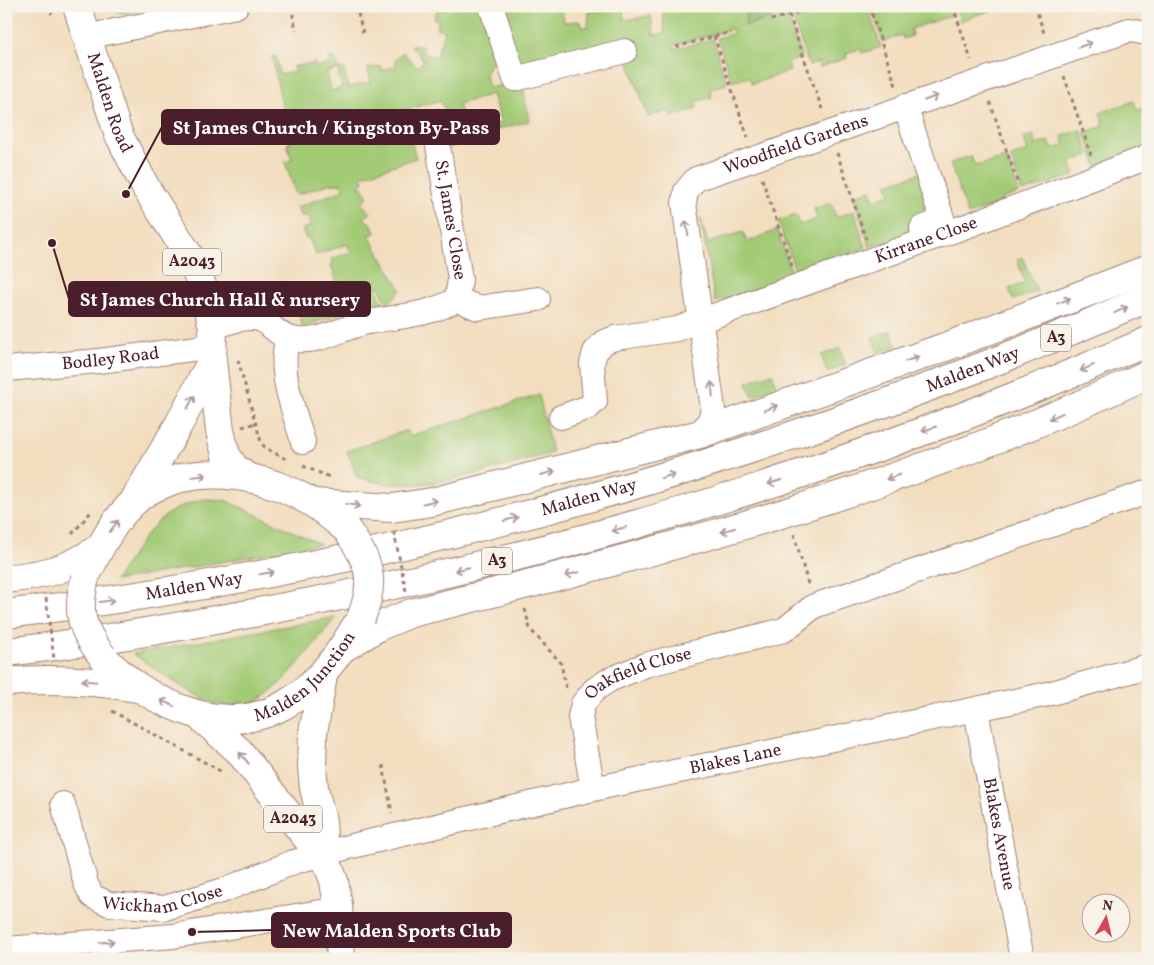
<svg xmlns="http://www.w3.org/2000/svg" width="1154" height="965" font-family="Vollkorn,serif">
	<rect width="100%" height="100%" fill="#f7f3e8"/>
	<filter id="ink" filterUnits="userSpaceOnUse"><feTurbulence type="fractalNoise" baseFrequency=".02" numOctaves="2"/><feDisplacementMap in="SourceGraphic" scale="10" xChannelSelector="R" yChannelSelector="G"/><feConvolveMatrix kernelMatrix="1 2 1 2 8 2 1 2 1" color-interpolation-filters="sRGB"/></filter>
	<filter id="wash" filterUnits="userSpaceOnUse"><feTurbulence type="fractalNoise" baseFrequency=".0096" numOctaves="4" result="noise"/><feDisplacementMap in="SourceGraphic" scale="20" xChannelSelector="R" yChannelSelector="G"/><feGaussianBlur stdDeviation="1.12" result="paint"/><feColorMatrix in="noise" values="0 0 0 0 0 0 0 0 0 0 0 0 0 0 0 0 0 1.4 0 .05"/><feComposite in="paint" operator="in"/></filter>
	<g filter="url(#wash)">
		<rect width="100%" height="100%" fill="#f2ddbe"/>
		<path fill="#a3cb76" stroke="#767550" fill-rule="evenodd" d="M106 6H153L154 8C137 12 120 18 106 6Z
			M447 6H488L506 59 490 64 485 74 489 88 522 81 529 121 467 138V142L448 148 446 130 460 121 463 132 467 134 501 123 492 94 458 104 461 115C449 116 444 111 440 100L403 111 416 158 362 176 364 183 359 184 368 197 361 203 371 213 364 218 372 225 375 233 369 236 401 290 388 304 378 286 375 288 384 304 359 307 303 327 299 316 343 300 331 265 333 264 332 259 351 252 347 244 316 255 309 238 306 239 302 229 311 226 307 215 301 217 297 207 344 190 341 183 333 185 332 183 296 195 285 162 292 160 287 144 290 143 272 57 276 56 280 75 294 72 293 67 315 63 316 67 330 64 329 58 335 57 338 69 344 68 348 87 371 82 368 68 381 66 382 70 396 67 395 60 403 52 417 67 424 60 411 46 413 44 423 47 422 52 436 57 445 31 436 28 439 20 434 19 438 8 445 10ZM338 69 342 88 331 91 327 72Z
			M494 6H562L564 22 580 21 583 27H588L589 12 623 9 624 20 651 16 654 35 665 33 662 6H867L881 47 862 53 860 49 846 53 847 58 820 67 818 62 809 66 792 16 809 12 808 9 769 19 770 22 788 18 802 58 788 62 790 71 752 84 749 77 732 82 717 38 734 33 733 29 674 45 675 49 713 39 727 84 710 89 712 97 695 102 697 108 671 117 668 111 648 117 626 55 516 76Z
			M871 6H950L953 15 911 29 912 36 903 39 902 35 883 42Z
			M955 6H1003L960 21Z
			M1134 101 1137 110 1148 107V147L1097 167 1085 132 1104 126 1100 113Z
			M1081 130 1089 155 1070 162 1075 175 1022 192 1011 157 1028 151 1023 138 1033 135 1036 145 1049 141 1052 149 1065 145 1062 136Z
			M971 156 975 166 1007 158 1019 193 1001 199 1002 202 968 215 950 163Z
			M924 172 939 216 922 231 889 243 887 241 870 247 853 195 871 190 874 200 890 194 887 184Z
			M831 203 836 217 854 211 866 248 849 254 850 257 815 270 813 267 796 273 778 221 796 215 800 225 817 219 814 209Z
			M700 217 708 243 743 232 747 242 777 230 792 274 773 280 774 283 715 302Z
			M1022 257 1037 291 1013 300 1009 289 1025 283 1017 259Z
			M891 331 897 346 878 353 872 337Z
			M840 348 845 365 827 372 821 355Z
			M772 373 777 388 752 396 747 382Z
			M539 395 552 453C489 469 421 498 357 477L347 451 408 430 410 436Z
			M204 499 225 500 320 544 115 581C142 542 154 510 204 499Z
			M336 617C317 640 287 681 264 697 251 706 230 709 216 704 188 694 158 670 133 654Z"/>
		<path fill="#82af67" stroke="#666749" d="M746 6H817L745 26Z"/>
	</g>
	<g filter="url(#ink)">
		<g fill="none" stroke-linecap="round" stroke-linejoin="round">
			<g stroke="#9e7e74" stroke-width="26">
				<g id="minor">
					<path d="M491 6 515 79 625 51"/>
					<path d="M86 37 236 6"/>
					<path d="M905 106 943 221 922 228"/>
					<path id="s1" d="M437 140 460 279 457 299"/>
					<path d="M213 327C227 323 252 312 265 322 277 330 281 338 298 340 321 343 345 326 368 322 397 316 430 316 457 299L478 308 538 299"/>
					<path d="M288 338C277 372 294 409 303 442"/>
					<path id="s2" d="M6 369 99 361 214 346"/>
					<path id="s3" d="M561 417 589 407 595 401 592 364 595 352 604 342 615 338 677 329 972 224 1148 157"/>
					<path id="s4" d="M700 434 710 420 713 409 684 203 686 191 696 179 1129 30 1148 33"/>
					<path id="s5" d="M976 710 1022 959"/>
					<path id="s6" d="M593 789 580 717 583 704 594 690 609 680 645 665 784 630 814 606 1148 492"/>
					<path id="s7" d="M63 804 86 884 92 896 109 904 165 908 224 890 294 862 348 847 593 789 1048 694 1148 666"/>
					<path d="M6 949 173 936 339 909"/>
				</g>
			</g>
			<g stroke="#9e7e74" stroke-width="30">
				<g id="major">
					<path id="s8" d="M77 6 118 133 146 188 190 257 203 288 213 327 212 360 220 431 226 455 234 467 247 477"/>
					<path d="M135 499 179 424 212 360"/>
					<path d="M89 570C103 540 123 503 154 488 203 463 269 475 314 504 326 512 336 521 347 530"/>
					<path id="s9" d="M103 657C127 682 149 696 181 709 262 740 316 695 355 627"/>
					<path d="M323 676 313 733 312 767 314 788 322 821 324 854 334 881 338 905 341 959"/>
					<path d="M198 715 239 751 306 837 324 854"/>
				</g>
			</g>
			<g stroke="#9e7e74" stroke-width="30">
				<g id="highway">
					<path d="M313 503 392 508 432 502 700 434 948 346 1148 269"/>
					<path d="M6 579C46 574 66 571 99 548"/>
					<path id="s10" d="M6 614C401 567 784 457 1148 298"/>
					<path d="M343 648 380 626 411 613C662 552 913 486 1148 374"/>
					<path d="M6 652C87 643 167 629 248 614 557 558 860 467 1148 341"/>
					<path d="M6 682C51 678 92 680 137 688"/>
				</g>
			</g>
			<path stroke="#9e7e74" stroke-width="3" stroke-dasharray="4 4" stroke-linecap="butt" d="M46 6 52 14
				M291 6 296 30
				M356 6 363 33
				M869 6 896 86
				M953 6 971 60
				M1035 6 1045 36
				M789 15 823 112
				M771 20 807 10
				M714 36 748 138
				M676 47 731 32
				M1064 76 1091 155
				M990 102 1018 184
				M837 153 866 239
				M762 179 792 266
				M238 360 261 442 265 448 286 459
				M242 427 256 423
				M303 466 332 478
				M72 534 91 512
				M794 534 808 584
				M525 609 530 629 561 663 566 689
				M112 711 224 773
				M383 765 392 813"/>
			<use href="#minor" stroke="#fff" stroke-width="24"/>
			<use href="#major" stroke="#fff" stroke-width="28"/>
			<use href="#highway" stroke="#fff" stroke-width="28"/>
			<g stroke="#9e7e74" stroke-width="30" stroke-linecap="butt">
				<path id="major-bridge" d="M347 530C370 562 376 581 361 618
					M85 578C76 613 81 629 103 657"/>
			</g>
			<path stroke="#9e7e74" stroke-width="3" stroke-dasharray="4 4" stroke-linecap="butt" d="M394 532 406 591
				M46 598 54 659"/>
			<use href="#major-bridge" stroke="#fff" stroke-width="28"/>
		</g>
		<defs><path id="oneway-shaft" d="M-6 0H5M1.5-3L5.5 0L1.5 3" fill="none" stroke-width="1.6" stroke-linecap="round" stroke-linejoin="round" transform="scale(1.25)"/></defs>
		<g stroke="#ae9aa0">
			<use href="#oneway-shaft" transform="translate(1085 45) rotate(-19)"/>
			<use href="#oneway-shaft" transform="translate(931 98) rotate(-19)"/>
			<use href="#oneway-shaft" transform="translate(687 228) rotate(-99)"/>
			<use href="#oneway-shaft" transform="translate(1064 301) rotate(-21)"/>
			<use href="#oneway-shaft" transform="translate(1121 310) rotate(-24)"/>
			<use href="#oneway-shaft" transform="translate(912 359) rotate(-19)"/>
			<use href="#oneway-shaft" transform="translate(1087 368) rotate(156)"/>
			<use href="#oneway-shaft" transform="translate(712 389) rotate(-96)"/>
			<use href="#oneway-shaft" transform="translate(191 402) rotate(-62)"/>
			<use href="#oneway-shaft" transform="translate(771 408) rotate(-19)"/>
			<use href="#oneway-shaft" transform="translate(1056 416) rotate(156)"/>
			<use href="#oneway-shaft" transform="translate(929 429) rotate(161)"/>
			<use href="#oneway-shaft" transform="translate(548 473) rotate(-15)"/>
			<use href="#oneway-shaft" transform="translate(199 476) rotate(-7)"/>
			<use href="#oneway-shaft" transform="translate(668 476) rotate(-18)"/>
			<use href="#oneway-shaft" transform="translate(893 477) rotate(161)"/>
			<use href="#oneway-shaft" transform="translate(775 482) rotate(163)"/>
			<use href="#oneway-shaft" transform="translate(430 502) rotate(-11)"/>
			<use href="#oneway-shaft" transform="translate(353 505) rotate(7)"/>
			<use href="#oneway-shaft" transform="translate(511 519) rotate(-15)"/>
			<use href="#oneway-shaft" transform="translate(114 526) rotate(-54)"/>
			<use href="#oneway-shaft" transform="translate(619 529) rotate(165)"/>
			<use href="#oneway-shaft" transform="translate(728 530) rotate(163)"/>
			<use href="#oneway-shaft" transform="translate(462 569) rotate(167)"/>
			<use href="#oneway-shaft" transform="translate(267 573) rotate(-10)"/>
			<use href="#oneway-shaft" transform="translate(572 574) rotate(165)"/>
			<use href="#oneway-shaft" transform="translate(107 601) rotate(-8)"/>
			<use href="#oneway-shaft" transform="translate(89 681) rotate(-175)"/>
			<use href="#oneway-shaft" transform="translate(167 703) rotate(-156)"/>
			<use href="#oneway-shaft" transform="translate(244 758) rotate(-130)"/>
			<use href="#oneway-shaft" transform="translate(107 942) rotate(-4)"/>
		</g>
	</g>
	<g text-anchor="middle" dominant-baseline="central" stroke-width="5" stroke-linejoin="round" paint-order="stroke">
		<g fill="#f7f3e8" stroke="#7e5f64" stroke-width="1">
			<rect x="163" y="248.5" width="58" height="27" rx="4"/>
			<rect x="1041" y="324.5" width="30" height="27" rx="4"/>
			<rect x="482" y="547.5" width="30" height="27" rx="4"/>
			<rect x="264" y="805.5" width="58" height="27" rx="4"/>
		</g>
		<g font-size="16" font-weight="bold" fill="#4a1f2b">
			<text x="192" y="262">A2043</text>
			<text x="1056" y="338">A3</text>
			<text x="497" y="561">A3</text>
			<text x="293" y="819">A2043</text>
		</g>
		<g font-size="18" fill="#4a1f2b" stroke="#f7f3e8">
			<text stroke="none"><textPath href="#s8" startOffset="102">Malden Road</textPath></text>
			<text stroke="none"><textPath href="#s4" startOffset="370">Woodfield Gardens</textPath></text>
			<text stroke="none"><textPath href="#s1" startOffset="81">St. James' Close</textPath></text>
			<text stroke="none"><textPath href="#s3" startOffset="440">Kirrane Close</textPath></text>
			<text stroke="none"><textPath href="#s2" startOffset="105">Bodley Road</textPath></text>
			<text stroke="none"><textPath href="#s10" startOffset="1000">Malden Way</textPath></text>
			<text stroke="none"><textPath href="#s10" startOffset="595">Malden Way</textPath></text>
			<text stroke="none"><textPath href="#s10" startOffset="190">Malden Way</textPath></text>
			<text stroke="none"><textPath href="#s9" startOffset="235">Malden Junction</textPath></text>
			<text stroke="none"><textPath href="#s6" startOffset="152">Oakfield Close</textPath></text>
			<text stroke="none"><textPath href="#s7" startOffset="762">Blakes Lane</textPath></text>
			<text stroke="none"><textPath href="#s5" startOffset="126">Blakes Avenue</textPath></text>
			<text stroke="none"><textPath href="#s7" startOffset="170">Wickham Close</textPath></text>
		</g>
	</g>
	<path fill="none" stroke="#4a1f2b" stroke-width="2" d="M126 194L162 127M52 243L69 299M192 932L272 930"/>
	<g fill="#4a1f2b" stroke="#f7f3e8" stroke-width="2">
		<circle cx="126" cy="194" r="5"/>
		<circle cx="52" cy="243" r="5"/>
		<circle cx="192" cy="932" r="5"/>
	</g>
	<g fill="#4a1f2b" stroke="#4a1f2b" stroke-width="2">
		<rect x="162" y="110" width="337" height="34" rx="5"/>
		<rect x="69" y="282" width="301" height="34" rx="5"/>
		<rect x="272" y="913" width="239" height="34" rx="5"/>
	</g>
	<g font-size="19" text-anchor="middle" font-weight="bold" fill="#fff">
		<text x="331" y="134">St James Church / Kingston By-Pass</text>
		<text x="220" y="306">St James Church Hall &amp; nursery</text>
		<text x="392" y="937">New Malden Sports Club</text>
	</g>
	<rect width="1154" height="965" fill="none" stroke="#f7f3e8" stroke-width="25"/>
	<g transform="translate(1106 918) rotate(8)"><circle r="24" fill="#f7f3e8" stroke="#b29e9c"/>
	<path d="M0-4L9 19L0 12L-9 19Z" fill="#d1495b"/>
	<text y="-8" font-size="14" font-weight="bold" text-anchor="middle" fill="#4a1f2b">N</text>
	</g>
</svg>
